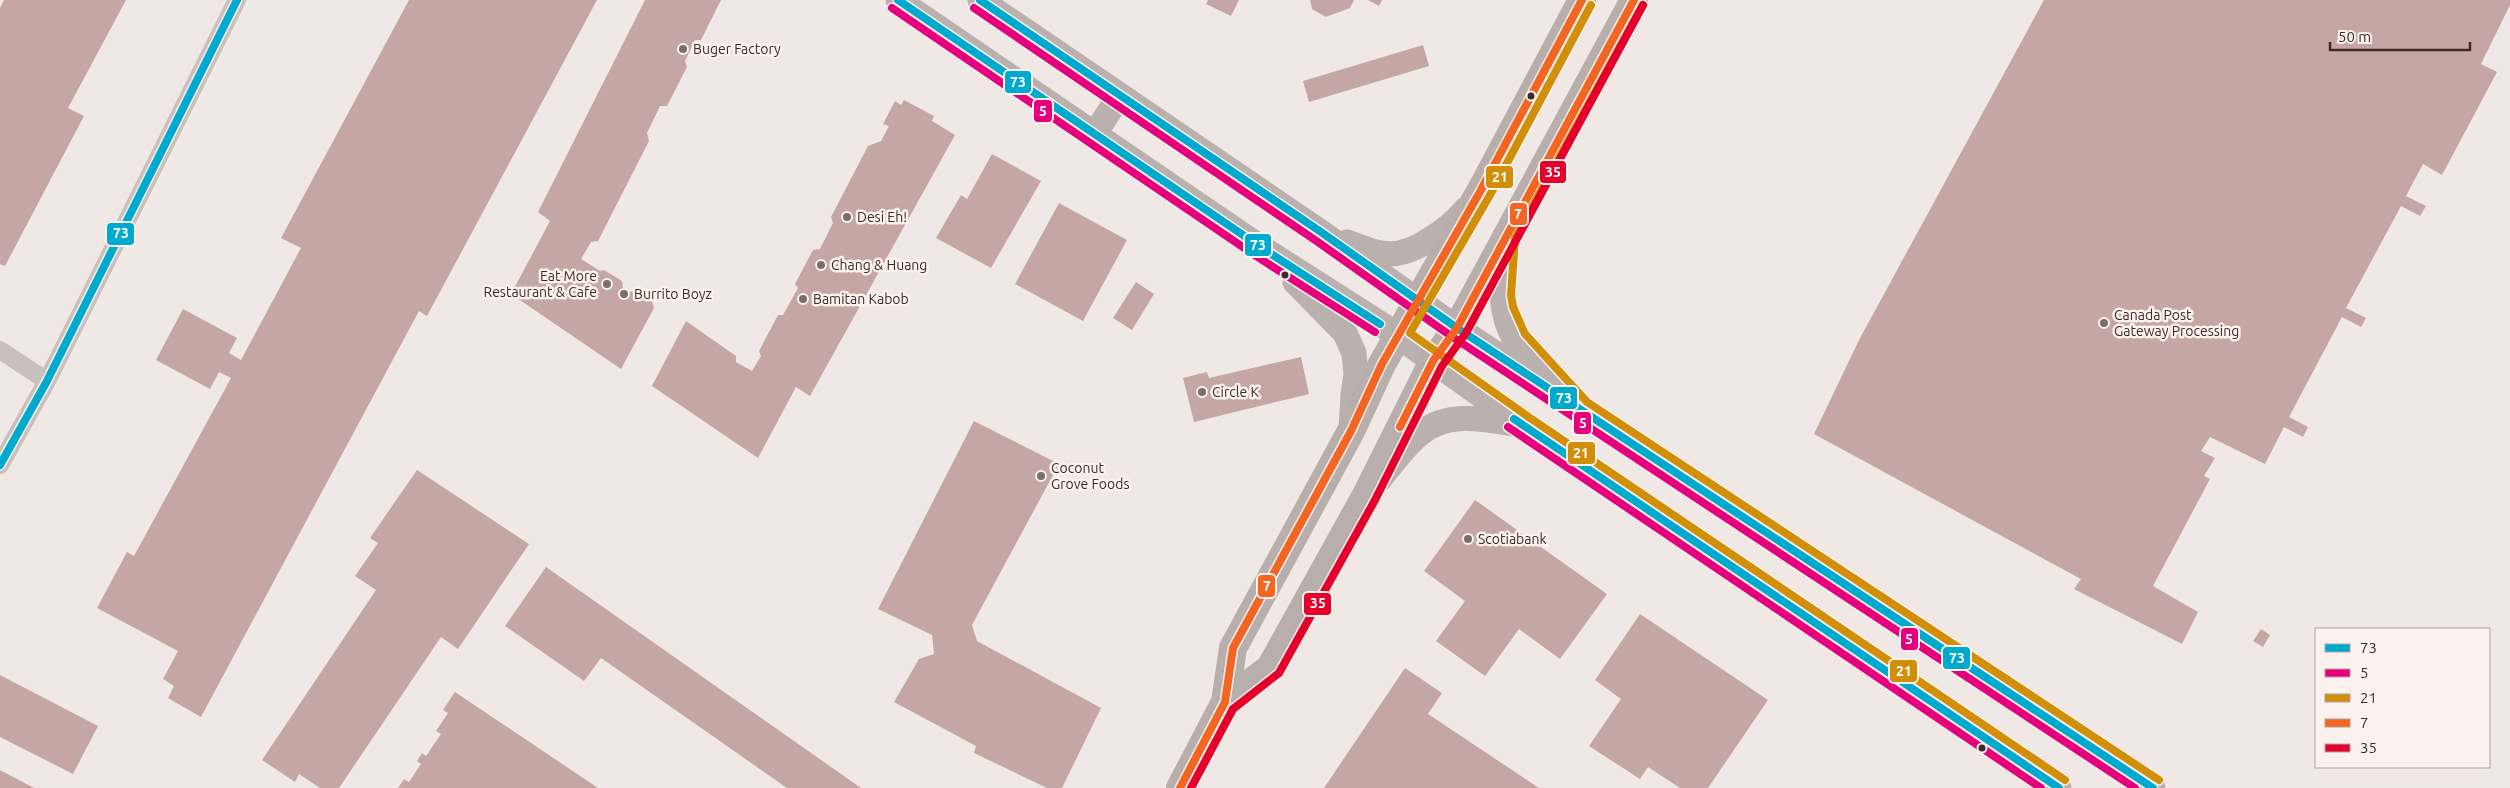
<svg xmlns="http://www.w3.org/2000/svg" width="2510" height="788" font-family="Ubuntu,sans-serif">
	<rect width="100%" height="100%" fill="#f0e8e4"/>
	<path fill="#c4a7a5" d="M4 0H126L68 108 84 116 5 266 0 264V8Z
		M409 0H597L427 316 419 311 201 717 168 698 174 686 163 679 178 651 97 608 127 552 134 556 231 378 219 372 210 389 156 360 183 309 237 338 229 353 241 360 301 248 281 238Z
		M645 0H721L701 40H695L685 61 687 67 667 106H660L647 133 649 141 598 241 591 242 581 259 600 271 604 270 622 281 623 288 630 292 636 290 652 300 654 308 621 369 511 294 550 221 538 212Z
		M1208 0H1239L1231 16 1206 4Z
		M1310 0H1354L1350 8 1326 17 1312 9Z
		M1368 0H1382L1379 6Z
		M2044 0H2510V5L2481 64 2497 72 2442 175 2423 164 2406 196 2426 206 2420 216 2401 206 2346 308 2366 318 2361 327 2342 317 2289 417 2308 427 2303 437 2284 427 2265 464 2210 437 2201 451 2215 458 2204 476 2210 479 2153 586 2198 612 2182 644 2074 589 2081 579 1814 434 1859 340Z
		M1423 45 1429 66 1309 102 1303 81Z
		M904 100 934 116 932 121 955 135 810 396 796 387 758 458 652 386 686 321 736 356V362L752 371 761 356 759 351 778 315H783L798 288 795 284 813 250 820 249 833 223 831 217 868 146 881 141 889 126 883 124 895 101 901 105Z
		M992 154 1041 181 991 268 936 238 961 195 967 199Z
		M1059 203 1127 240 1083 321 1015 284Z
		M1136 282 1154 294 1132 330 1113 318Z
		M1301 357 1309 394 1194 422 1183 378 1207 372 1209 378Z
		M974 421 1059 464 972 625 977 641 1101 708 1062 788H1047L974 753 976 746 894 702 919 659 934 654 932 635 878 609Z
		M417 470 529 544 458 649 441 637 339 788H320L299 774 295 782 262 760 376 590 355 576 378 543 370 538Z
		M1475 500 1607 594 1560 659 1519 629 1485 676 1436 641 1465 601 1424 571Z
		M546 567 861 788H787L601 658 584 681 505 626Z
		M1640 614 1768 700 1708 788H1680L1648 767 1640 779 1589 746 1621 699 1595 680Z
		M2261 629 2270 635 2263 647 2253 641Z
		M1405 668 1442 693 1428 714 1539 788H1324Z
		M0 675 98 726 73 774 0 737Z
		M455 692 598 788H398L404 779 409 782 421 764 417 761 422 753 426 756 441 734 436 731 448 713 443 710Z
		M0 770 34 788H0Z"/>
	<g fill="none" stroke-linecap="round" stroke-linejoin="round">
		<path stroke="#c9c0bd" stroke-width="18" d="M0 350 47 381
			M0 465 47 381 237 0"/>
		<path stroke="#bab0ad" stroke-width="25" d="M898 0 1262 248 1381 324 1524 426 2059 788
			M980 0 1321 232 1457 328 2153 788
			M1094 135 1120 95
			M1505 239C1503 274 1496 308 1515 340 1524 354 1540 367 1552 379
			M1347 242C1381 255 1397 261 1429 240 1444 231 1454 223 1465 210
			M1295 282 1345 333 1354 353 1356 374 1353 394 1351 429
			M1379 480C1392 465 1405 445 1421 433 1449 410 1487 420 1519 425"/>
		<path stroke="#b8aeac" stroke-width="28" d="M1225 702 1270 668 1366 495 1433 361 1457 328 1634 0
			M1180 788 1225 702 1233 648 1351 431 1382 364 1481 190 1582 0"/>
		<g stroke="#fbf1ed" stroke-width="11">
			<path id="bus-1" d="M898 0 1262 248 1380 324
				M980 0 1321 232 1457 328 2153 788
				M1514 419 2059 788
				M0 465 47 381 237 0"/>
		</g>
		<g stroke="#fbf1ed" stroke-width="11">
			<path id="bus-2" d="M892 8 1256 256 1375 332
				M974 8 1315 240 1451 336 2135 788
				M1508 427 2041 788"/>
		</g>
		<g stroke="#fbf1ed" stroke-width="11">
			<path id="bus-3" d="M1591 5 1490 195 1410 333 1530 418 2065 780
				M1643 5 1515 238 1511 295 1513 307 1525 334 1587 402 2159 780"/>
		</g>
		<g stroke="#fbf1ed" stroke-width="11">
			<path id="bus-4" d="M1400 427 1433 361 1457 328 1634 0
				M1180 788 1225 702 1233 648 1351 431 1382 364 1481 190 1582 0"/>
		</g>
		<g stroke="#fbf1ed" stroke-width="11">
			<path id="bus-5" d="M1191 788 1233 709 1279 673 1375 500 1442 366 1466 333 1643 5"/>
		</g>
		<use href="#bus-1" stroke="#00a9ce" stroke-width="8"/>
		<use href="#bus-2" stroke="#e5007d" stroke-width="8"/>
		<use href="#bus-3" stroke="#d18e08" stroke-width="8"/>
		<use href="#bus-4" stroke="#f26522" stroke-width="8"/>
		<use href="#bus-5" stroke="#e4002b" stroke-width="8"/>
	</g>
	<g fill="#7a6e6b" stroke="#fbf1ed" stroke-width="2">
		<circle cx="683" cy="49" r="5"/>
		<circle cx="847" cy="217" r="5"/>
		<circle cx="821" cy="265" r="5"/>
		<circle cx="607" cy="284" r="5"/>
		<circle cx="624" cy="294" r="5"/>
		<circle cx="803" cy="299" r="5"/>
		<circle cx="2104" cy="323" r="5"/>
		<circle cx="1202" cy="392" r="5"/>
		<circle cx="1041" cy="476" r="5"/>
		<circle cx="1468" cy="539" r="5"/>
	</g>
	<g fill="#3b2c2a" stroke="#fbf1ed" stroke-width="2">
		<circle cx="1531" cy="96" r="4.5"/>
		<circle cx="1285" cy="275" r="4.5"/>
		<circle cx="1982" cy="748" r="4.5"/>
	</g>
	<g text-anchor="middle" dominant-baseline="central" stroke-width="5" stroke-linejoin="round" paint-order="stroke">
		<g font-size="14" fill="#3b2c2a" stroke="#fbf1ed" text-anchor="start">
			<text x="693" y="49">Buger Factory</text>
			<text x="857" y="217">Desi Eh!</text>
			<text x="831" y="265">Chang &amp; Huang</text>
			<text x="597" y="276" text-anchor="end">Eat More<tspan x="597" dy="16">Restaurant &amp; Cafe</tspan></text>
			<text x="634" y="294">Burrito Boyz</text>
			<text x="813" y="299">Bamitan Kabob</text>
			<text x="2114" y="315">Canada Post<tspan x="2114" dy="16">Gateway Processing</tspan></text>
			<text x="1212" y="392">Circle K</text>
			<text x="1051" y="468">Coconut<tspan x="1051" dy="16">Grove Foods</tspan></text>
			<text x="1478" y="539">Scotiabank</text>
		</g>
	</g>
	<g stroke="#fbf1ed" stroke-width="2">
		<rect x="1004" y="70" width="28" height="24" rx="5" fill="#00a9ce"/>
		<rect x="1033" y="99" width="20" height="24" rx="5" fill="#e5007d"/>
		<rect x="1539" y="160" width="28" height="24" rx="5" fill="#e4002b"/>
		<rect x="1485" y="165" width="29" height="24" rx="5" fill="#d18e08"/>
		<rect x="1509" y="202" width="19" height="24" rx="5" fill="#f26522"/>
		<rect x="106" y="222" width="29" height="24" rx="5" fill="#00a9ce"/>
		<rect x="1244" y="233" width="28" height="24" rx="5" fill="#00a9ce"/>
		<rect x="1549" y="386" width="29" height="24" rx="5" fill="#00a9ce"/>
		<rect x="1573" y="411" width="19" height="24" rx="5" fill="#e5007d"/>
		<rect x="1567" y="441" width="29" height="24" rx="5" fill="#d18e08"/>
		<rect x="1257" y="574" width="19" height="24" rx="5" fill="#f26522"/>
		<rect x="1303" y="592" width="29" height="24" rx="5" fill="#e4002b"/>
		<rect x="1900" y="627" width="19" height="24" rx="5" fill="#e5007d"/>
		<rect x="1942" y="646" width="29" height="24" rx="5" fill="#00a9ce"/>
		<rect x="1889" y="659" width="29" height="24" rx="5" fill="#d18e08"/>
	</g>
	<g font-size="14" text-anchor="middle" font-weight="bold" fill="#fff">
		<text x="1018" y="87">73</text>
		<text x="1043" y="116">5</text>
		<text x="1553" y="177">35</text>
		<text x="1500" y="182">21</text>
		<text x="1518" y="219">7</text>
		<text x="121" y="238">73</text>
		<text x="1258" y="250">73</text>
		<text x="1564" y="403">73</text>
		<text x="1583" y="428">5</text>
		<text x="1581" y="458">21</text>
		<text x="1267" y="591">7</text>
		<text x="1318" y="608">35</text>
		<text x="1909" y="644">5</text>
		<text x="1957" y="663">73</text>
		<text x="1904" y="676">21</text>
	</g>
	<rect x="2315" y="628" width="175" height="140" fill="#fbf1ed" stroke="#aea29f"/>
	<rect x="2325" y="644" width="25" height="8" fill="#00a9ce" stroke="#aea29f"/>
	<text x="2360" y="653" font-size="15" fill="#3b2c2a">73</text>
	<rect x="2325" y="669" width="25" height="8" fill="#e5007d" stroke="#aea29f"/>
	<text x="2360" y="678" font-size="15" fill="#3b2c2a">5</text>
	<rect x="2325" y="694" width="25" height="8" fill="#d18e08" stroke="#aea29f"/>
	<text x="2360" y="703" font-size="15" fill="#3b2c2a">21</text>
	<rect x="2325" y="719" width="25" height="8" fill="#f26522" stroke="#aea29f"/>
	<text x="2360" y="728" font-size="15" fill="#3b2c2a">7</text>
	<rect x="2325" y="744" width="25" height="8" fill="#e4002b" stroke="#aea29f"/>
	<text x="2360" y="753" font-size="15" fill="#3b2c2a">35</text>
	<path d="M2330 42v8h140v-8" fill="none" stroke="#3b2c2a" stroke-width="2.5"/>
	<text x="2338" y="42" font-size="15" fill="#3b2c2a" stroke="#fbf1ed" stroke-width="4" paint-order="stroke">50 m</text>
</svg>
